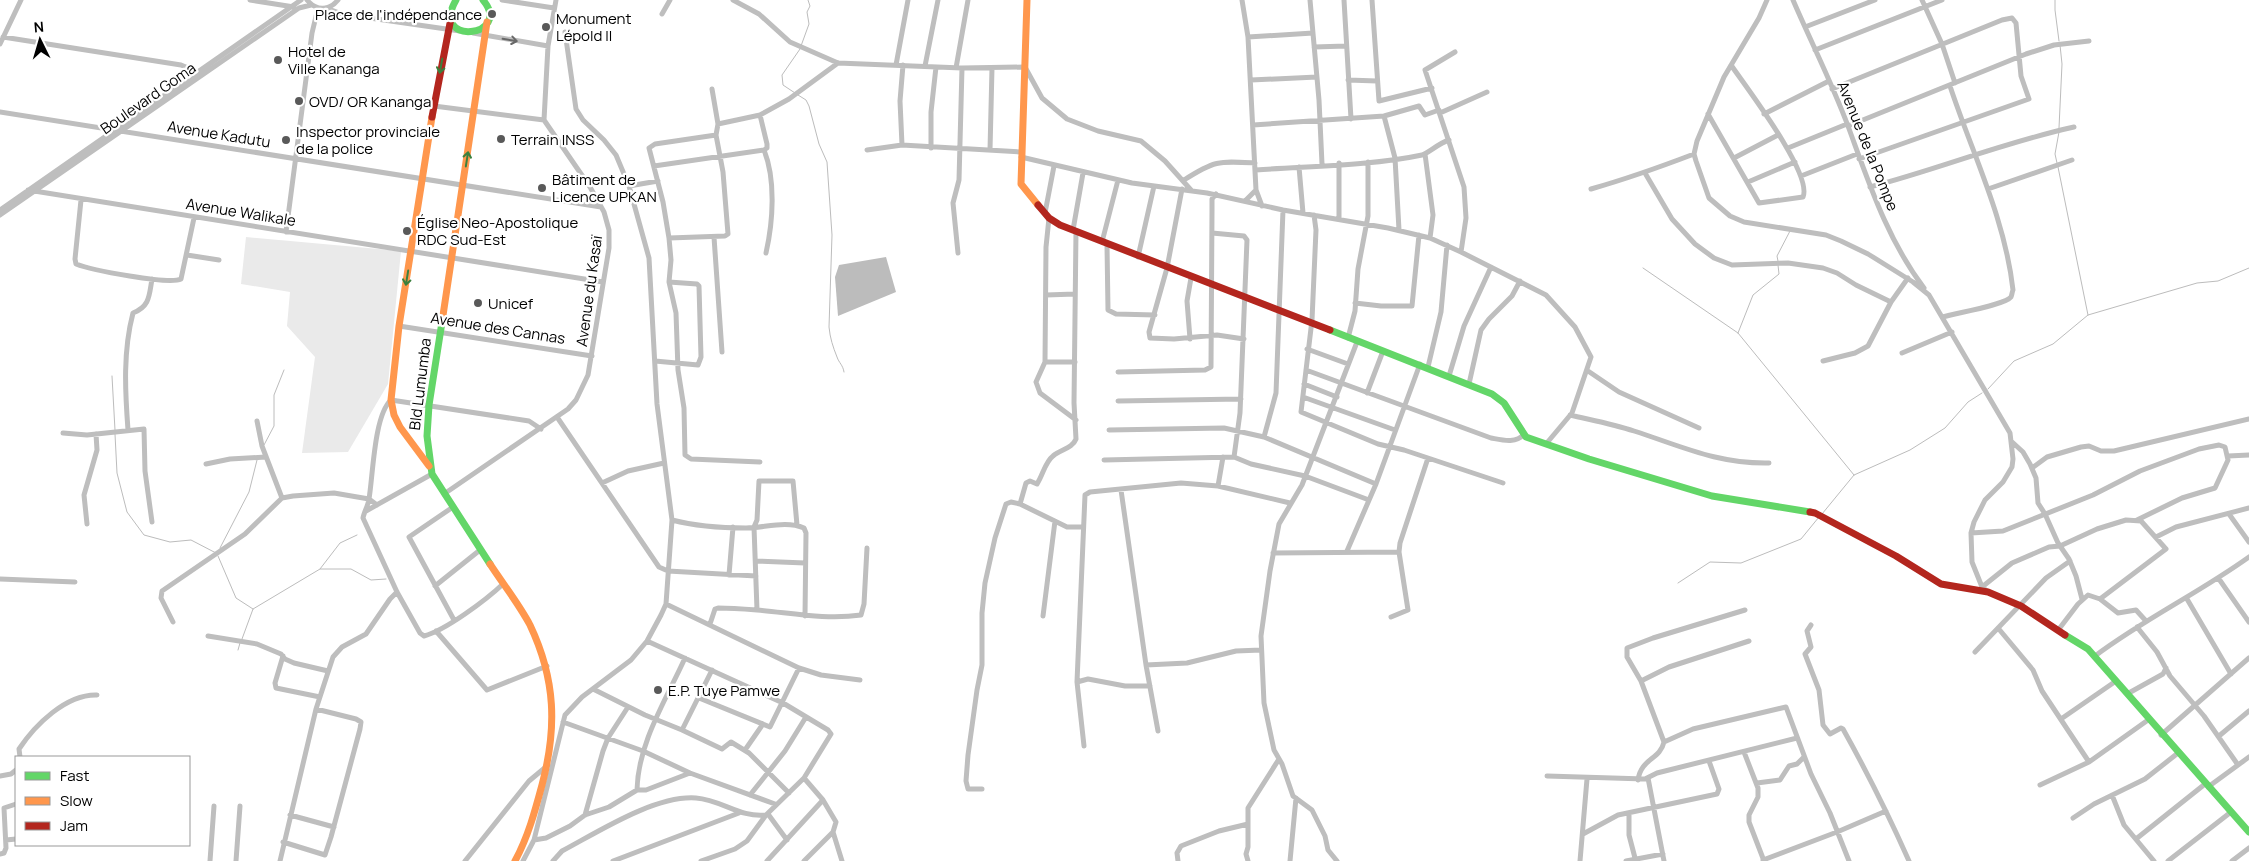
<svg xmlns="http://www.w3.org/2000/svg" width="2249" height="861" font-family="Manrope,sans-serif">
	<rect width="100%" height="100%" fill="#fff"/>
	<path fill="#eaeaea" d="M246 237 401 251 388 384 348 452 302 453 315 357 287 326 290 292 241 284Z"/>
	<path fill="#bcbcbc" d="M886 257 896 292 838 316 835 277 839 265Z"/>
	<g fill="none" stroke-linecap="round" stroke-linejoin="round">
		<path stroke="#bcbcbc" stroke-width="1" d="M2055 0V10L2059 41
			M801 46 809 24 807 12 810 6 808 0
			M795 93 783 85 782 75 800 49
			M798 95 806 100 809 106 819 144 827 162 832 235 829 327C830 338 833 347 837 357 839 363 843 365 844 372
			M2059 128 2062 64 2060 45
			M2057 163 2055 154 2059 132
			M2058 167 2088 315
			M1778 261 1777 256 1790 231
			M1643 268 1738 333 1854 475
			M1738 333 1753 295 1779 274 1778 265
			M112 376 115 430
			M1988 389 2014 361 2053 344 2088 315 2197 283 2218 281 2249 268
			M115 434 117 473 127 512 144 535 170 542 191 540 216 553
			M264 445 274 426V395L284 370
			M1822 514 1854 475 1910 450 1945 428 1968 402 1982 393
			M220 548 249 492 257 460
			M218 556 236 598 253 609
			M320 569 340 543 357 535
			M1678 583 1710 562 1741 563 1801 539 1819 517
			M242 639 253 609 320 569H351L371 580 386 579
			M238 650 240 643"/>
		<path stroke="#bebebe" stroke-width="5" d="M250 0 294 7
			M307 0C316 11 329 11 338 0
			M502 0 554 8
			M733 0 759 14 790 42 838 63 962 68 1025 67 1042 98 1067 119 1098 131 1141 141 1165 161 1191 190
			M1242 0 1248 37 1256 190 1262 206
			M1310 0 1319 100 1322 164
			M1344 0 1351 119
			M1372 0 1379 101 1432 88
			M1767 0 1759 18 1724 77 1697 141 1694 154 1696 161 1709 198 1730 216 1744 222 1826 235 1841 241 1868 254 1913 282 1929 295 2010 433 2013 459 2012 467 2003 482 1985 500 1974 522 1971 533 1972 562 1982 587 1988 592
			M1793 0C1811 42 1832 83 1848 126 1869 183 1887 239 1924 288
			M1922 0 1942 44 1955 83
			M326 8 342 14 460 31
			M662 14 670 0
			M1805 27 1875 0
			M473 33 548 46
			M3 37 181 65 193 70 198 74
			M1248 37 1313 33
			M0 44 21 0
			M1314 47 1346 46
			M1815 50 1942 0
			M1455 52 1425 70 1464 187 1466 218 1461 252
			M896 65 908 0
			M925 66 938 0
			M956 68 968 0
			M1251 80 1317 77
			M1348 80 1377 81
			M1832 89 2002 20 2012 18 2016 23 2021 76 2029 99 1859 159
			M434 106 544 120
			M0 112 601 207
			M1440 113 1487 92
			M1708 114 1759 203 1803 197C1813 174 1746 87 1731 65
			M1764 114 1829 81
			M1384 116 1395 158 1399 230
			M718 124 760 115 789 99 838 63
			M1253 125 1384 116 1419 106 1425 115 1439 110
			M1848 126 2026 54 2054 45 2089 41
			M716 135 655 144 649 148 663 202 669 238 671 260 669 282 676 313 678 370 684 408 685 455 691 459 760 462
			M902 145 900 101 903 65
			M931 148V112L936 67
			M1788 148 1847 124
			M764 150C776 180 773 222 766 253
			M867 150 902 145 1021 152
			M990 150 992 68
			M1425 154 1433 215 1430 238
			M1021 157 1132 183 1207 193 1283 210 1388 228 1430 238 1461 252 1546 295 1575 327 1591 357 1572 413 1546 444
			M1734 158 1778 135
			M1339 163V219
			M654 166 764 150 767 148V144L760 115
			M1299 167 1303 213
			M1256 170C1309 166 1370 166 1422 155 1427 154 1439 143 1449 140
			M1645 173 1672 219 1695 244 1714 258 1732 265 1788 263 1823 268 1837 273 1856 285 1891 302
			M1801 176 1857 154
			M1184 180C1215 160 1219 161 1255 163
			M1748 182 1795 162
			M629 186 658 181
			M1870 187C1939 169 2005 142 2074 127
			M1182 189 1167 268 1149 332 1150 338 1174 339 1217 335 1244 339
			M1591 189C1626 179 1660 167 1694 154
			M1988 189 2072 160
			M28 190 603 282
			M81 200 75 259 76 264C91 270 169 285 181 279L194 218
			M1245 201 1256 190
			M0 210 301 0
			M1045 213 1054 166
			M0 215 299 8 311 5
			M1314 215 1316 230 1312 320 1301 412 1378 444 1404 450 1503 483
			M1049 218 1046 247 1045 362 1036 382 1040 393 1076 420
			M1073 230 1083 173
			M286 232 312 33 318 8
			M1212 233 1244 236 1247 240 1240 413 1234 457
			M714 237 722 352
			M669 238 725 236 728 234 723 172 716 135 718 124 712 89
			M1102 242 1118 180
			M1107 245 1108 310 1116 314 1155 315
			M958 253 953 203 959 180 962 68
			M187 255 219 260
			M1138 257 1154 186
			M1046 295 1075 294
			M1355 303 1381 306H1412L1419 235
			M1943 317C1956 313 2005 305 2011 297 2012 295 2012 292 2013 290 2005 218 1972 153 1950 86
			M399 326 592 356
			M1348 338 1355 311 1358 269 1368 216V162
			M1190 339 1187 301 1191 278
			M1307 349 1348 364
			M1902 353 1952 332
			M655 361 698 365 701 357 699 286 697 284 669 282
			M1823 361 1855 353 1868 346 1891 302 1908 278
			M1045 362H1075
			M1428 367 1441 312 1447 245
			M1306 370 1491 438C1502 440 1516 444 1524 434
			M1588 371 1619 392 1699 428
			M1118 372 1205 370 1211 367 1212 211V199L1216 194
			M1449 376 1464 326 1491 267
			M1304 384 1337 397
			M1469 384 1481 330 1489 319 1512 296 1520 281
			M1367 393 1383 351
			M1303 397 1395 430
			M1118 401 1241 399
			M1570 415C1591 420 1613 424 1634 431 1681 446 1717 464 1769 463
			M557 417 659 567 668 571 756 576
			M257 421 262 446 282 498
			M128 430C125 390 123 351 133 313 150 306 149 296 152 279
			M1109 430 1224 428 1264 437 1376 484
			M63 433 87 435 144 429 145 471 152 522
			M1264 437 1276 393 1283 210
			M2011 441 2023 452 2030 464 2036 478 2038 503 2045 514 2058 543 2069 559 2076 576 2082 599
			M2228 456 2249 455
			M1104 460 1234 457 1251 464 1305 476 1369 500
			M206 464 230 459 266 457
			M2032 468 2047 457 2081 447 2089 446 2101 451H2114L2249 419
			M602 483 628 471 664 463
			M1218 486 1223 457
			M1121 490 1146 665 1158 731
			M444 494 568 409 576 400 588 375 609 248V230L604 212 590 187 544 120 548 46 556 0
			M1020 504 1067 527H1082
			M453 507 409 537 454 620
			M366 511 432 474
			M2229 514 2249 542
			M672 520C695 526 722 528 746 528 764 528 786 520 804 528L806 533 805 616
			M87 524 84 495 97 450 96 434
			M1971 533 2003 531 2093 495 2140 471 2199 449 2219 445 2225 447 2228 460 2215 488 2182 498 2137 520
			M2156 537 2176 527 2249 508
			M1347 551 1376 484 1420 364
			M1399 552 1400 543 1428 458
			M1273 553 1399 552 1408 610 1391 617
			M757 561 805 563
			M729 575 733 527
			M0 579 75 582
			M2219 579 2249 622
			M503 584C486 600 446 630 424 636L420 633 397 592 363 518C364 512 368 506 369 499 373 476 374 415 391 400L529 421 541 429
			M435 586 480 550
			M1982 587 2012 563 2049 547 2060 546 2097 529 2126 520 2141 521 2166 549 2100 599
			M2187 599 2231 674
			M666 604 799 668 821 675 860 680
			M757 610 754 527 757 520 759 481H793L797 525
			M1043 616 1055 521
			M173 622 161 598 162 591 245 534 282 498 293 496 334 493 369 499 377 505
			M710 624 715 609 718 608C731 608 744 609 757 610 792 613 826 620 861 615L864 604 867 548
			M1811 625 1807 631 1811 647 1805 654 1819 690 1823 725 1830 734 1841 728 1843 729C1867 772 1889 816 1909 861
			M2137 627 2157 652 2170 676 2204 716 2238 765
			M1998 628 2033 670 2042 691 2089 762
			M2059 629 2078 604 2088 595 2100 599 2118 613 2136 610 2146 621
			M436 631 487 690 547 666
			M208 636 257 644 281 654 285 659 294 663 328 671
			M647 641 783 703 828 730 831 734 804 778 766 815 747 841 735 849 701 861
			M1975 652 2046 578 2070 561
			M283 656 275 683 276 688 320 697
			M2095 656C2144 619 2199 593 2249 557
			M1146 665 1187 663 1236 651 1261 650
			M1641 681 1669 667 1749 641
			M1077 682 1088 679 1125 686H1150
			M593 689 645 715 682 730 712 670
			M2127 694 2163 674 2166 668
			M699 698 770 727 799 668
			M2061 719 2116 681
			M563 722 643 751 690 773 775 804
			M682 730 722 749 731 742 749 753 789 793
			M2161 735 2249 658
			M2219 736 2249 711
			M1664 742 1693 729 1786 707 1811 774 1830 813 1849 861
			M1084 746 1077 682 1085 495 1090 492 1181 483 1218 486 1290 503
			M745 750 763 724
			M1744 752 1758 788V797L1749 815V822L1764 861
			M20 757 19 749C35 725 66 694 97 695
			M0 776 11 774 16 770
			M1547 776 1645 779 1657 773 1797 738
			M804 778 823 800 836 822 833 832 804 861
			M1648 778 1664 861
			M1638 780C1641 758 1660 760 1664 742L1641 681 1627 657V648L1653 638 1745 610
			M1757 783 1780 780 1789 766 1797 764 1804 757
			M2040 785 2089 762 2148 720
			M2208 787 2249 757
			M982 789H968L966 781 968 755 977 690 982 665V613L985 583 995 538 1006 504 1011 502 1020 504 1026 483 1030 481 1037 484C1043 475 1045 462 1053 456 1061 449 1072 449 1076 439L1074 403 1076 231
			M637 790C638 743 666 700 685 658
			M750 795 785 751 806 717
			M2112 795 2124 825 2154 861
			M1629 813V835L1635 858
			M768 814 787 840
			M290 815 334 827
			M585 815 603 751 608 738 628 707
			M2073 818 2094 804 2145 779 2178 753
			M833 832 842 861
			M1583 834 1618 815 1717 794 1719 789 1709 761
			M2136 839 2205 784
			M6 840 16 839
			M534 840 546 838 570 826 585 815 609 807 637 790H646L690 773
			M283 842 325 855 331 837 360 729 361 722 356 719 316 709
			M0 854 4 853 6 848 4 808 16 804
			M1763 860 1837 832 1886 811
			M210 861 214 806
			M236 861 240 806
			M280 861 316 709 333 657 342 647 366 634 390 599 397 592
			M465 861 529 781 547 766
			M523 861 534 840 565 715 582 697 631 660 647 641 661 615 666 604 672 520 657 404 649 258 629 186 616 155 604 140 583 120 576 109 565 32
			M553 861 562 851C598 832 655 795 696 798 722 800 740 818 766 815
			M613 861 739 813
			M767 861 823 800
			M1178 861 1177 853 1181 846 1219 831 1248 824
			M1248 861 1246 854 1248 847V808L1279 759
			M1290 861 1296 798
			M1337 861 1328 850 1325 836 1312 810 1293 796 1282 764 1274 750 1264 703 1261 636 1270 571 1279 524 1302 485 1357 342
			M1580 861 1587 779
			M1626 861 1663 854
			M2168 861 2231 812
			M2232 861 2249 848"/>
		<path stroke="#63d668" stroke-width="7" d="M456 0C429 47 514 37 483 0
			M442 322 429 405 427 436 432 474 490 564
			M1330 330 1492 394 1504 403 1526 437 1589 459 1712 496 1810 512
			M2065 635 2088 649 2249 832"/>
		<path stroke="#ff974d" stroke-width="7" d="M1027 0 1021 184 1038 205
			M442 322 487 22
			M429 466 400 427 394 415 391 400 399 326 432 117
			M490 564C503 584 519 604 530 625 556 680 557 728 542 785 535 811 528 837 515 861"/>
		<path stroke="#b3261e" stroke-width="7" d="M432 117 451 18
			M1038 205 1049 218 1060 225 1330 330
			M1810 512 1815 513 1896 556 1941 584 1988 592 2021 606 2065 635"/>
	</g>
	<defs><path id="oneway-shaft" d="M-6 0H5M1.5-3L5.5 0L1.5 3" fill="none" stroke-width="1.6" stroke-linecap="round" stroke-linejoin="round" transform="scale(1.25)"/></defs>
	<use stroke="#686868" href="#oneway-shaft" transform="translate(510 40) rotate(9)"/>
	<g stroke="#3b803e">
		<use href="#oneway-shaft" transform="translate(441 66) rotate(100)"/>
		<use href="#oneway-shaft" transform="translate(467 159) rotate(-81)"/>
		<use href="#oneway-shaft" transform="translate(407 278) rotate(99)"/>
	</g>
	<g fill="#595959" stroke="#fff" stroke-width="2">
		<circle cx="492" cy="14" r="5"/>
		<circle cx="546" cy="27" r="5"/>
		<circle cx="278" cy="60" r="5"/>
		<circle cx="299" cy="101" r="5"/>
		<circle cx="501" cy="139" r="5"/>
		<circle cx="286" cy="140" r="5"/>
		<circle cx="542" cy="188" r="5"/>
		<circle cx="407" cy="231" r="5"/>
		<circle cx="478" cy="303" r="5"/>
		<circle cx="658" cy="690" r="5"/>
	</g>
	<g text-anchor="middle" dominant-baseline="central" stroke-width="4.5" stroke-linejoin="round" paint-order="stroke">
		<g font-size="15" fill="#000" stroke="#fff" text-anchor="start">
			<text x="482" y="14" text-anchor="end">Place de l'indépendance</text>
			<text x="556" y="18">Monument<tspan x="556" dy="17">Lépold II</tspan></text>
			<text x="288" y="51">Hotel de<tspan x="288" dy="17">Ville Kananga</tspan></text>
			<text x="309" y="101">OVD/ OR Kananga</text>
			<text x="296" y="131">Inspector provinciale<tspan x="296" dy="17">de la police</tspan></text>
			<text x="511" y="139">Terrain INSS</text>
			<text x="552" y="179">Bâtiment de<tspan x="552" dy="17">Licence UPKAN</tspan></text>
			<text x="417" y="222">Église Neo-Apostolique<tspan x="417" dy="17">RDC Sud-Est</tspan></text>
			<text x="488" y="303">Unicef</text>
			<text x="668" y="690">E.P. Tuye Pamwe</text>
		</g>
		<g font-size="15" fill="#000" stroke="#fff">
			<text transform="translate(148 98) rotate(-35)">Boulevard Goma</text>
			<text transform="translate(219 134) rotate(9)">Avenue Kadutu</text>
			<text transform="translate(1868 146) rotate(68)">Avenue de la Pompe</text>
			<text transform="translate(241 212) rotate(9)">Avenue Walikale</text>
			<text transform="translate(589 291) rotate(-82)">Avenue du Kasaï</text>
			<text transform="translate(498 328) rotate(9)">Avenue des Cannas</text>
			<text transform="translate(420 384) rotate(-83)">Bld Lumumba</text>
		</g>
	</g>
	<rect x="15" y="756" width="175" height="90" fill="#ffffff" stroke="#999999"/>
	<rect x="25" y="772" width="25" height="8" fill="#63d668" stroke="#999999"/>
	<text x="60" y="781" font-size="15" fill="#000000">Fast</text>
	<rect x="25" y="797" width="25" height="8" fill="#ff974d" stroke="#999999"/>
	<text x="60" y="806" font-size="15" fill="#000000">Slow</text>
	<rect x="25" y="822" width="25" height="8" fill="#b3261e" stroke="#999999"/>
	<text x="60" y="831" font-size="15" fill="#000000">Jam</text>
	<g transform="translate(40 40) rotate(355)" stroke="#ffffff" stroke-width="4" paint-order="stroke">
	<path d="M0-4L9 19L0 12L-9 19Z" fill="#000000"/>
	<text y="-8" font-size="14" font-weight="bold" text-anchor="middle" fill="#000000">N</text>
	</g>
</svg>
